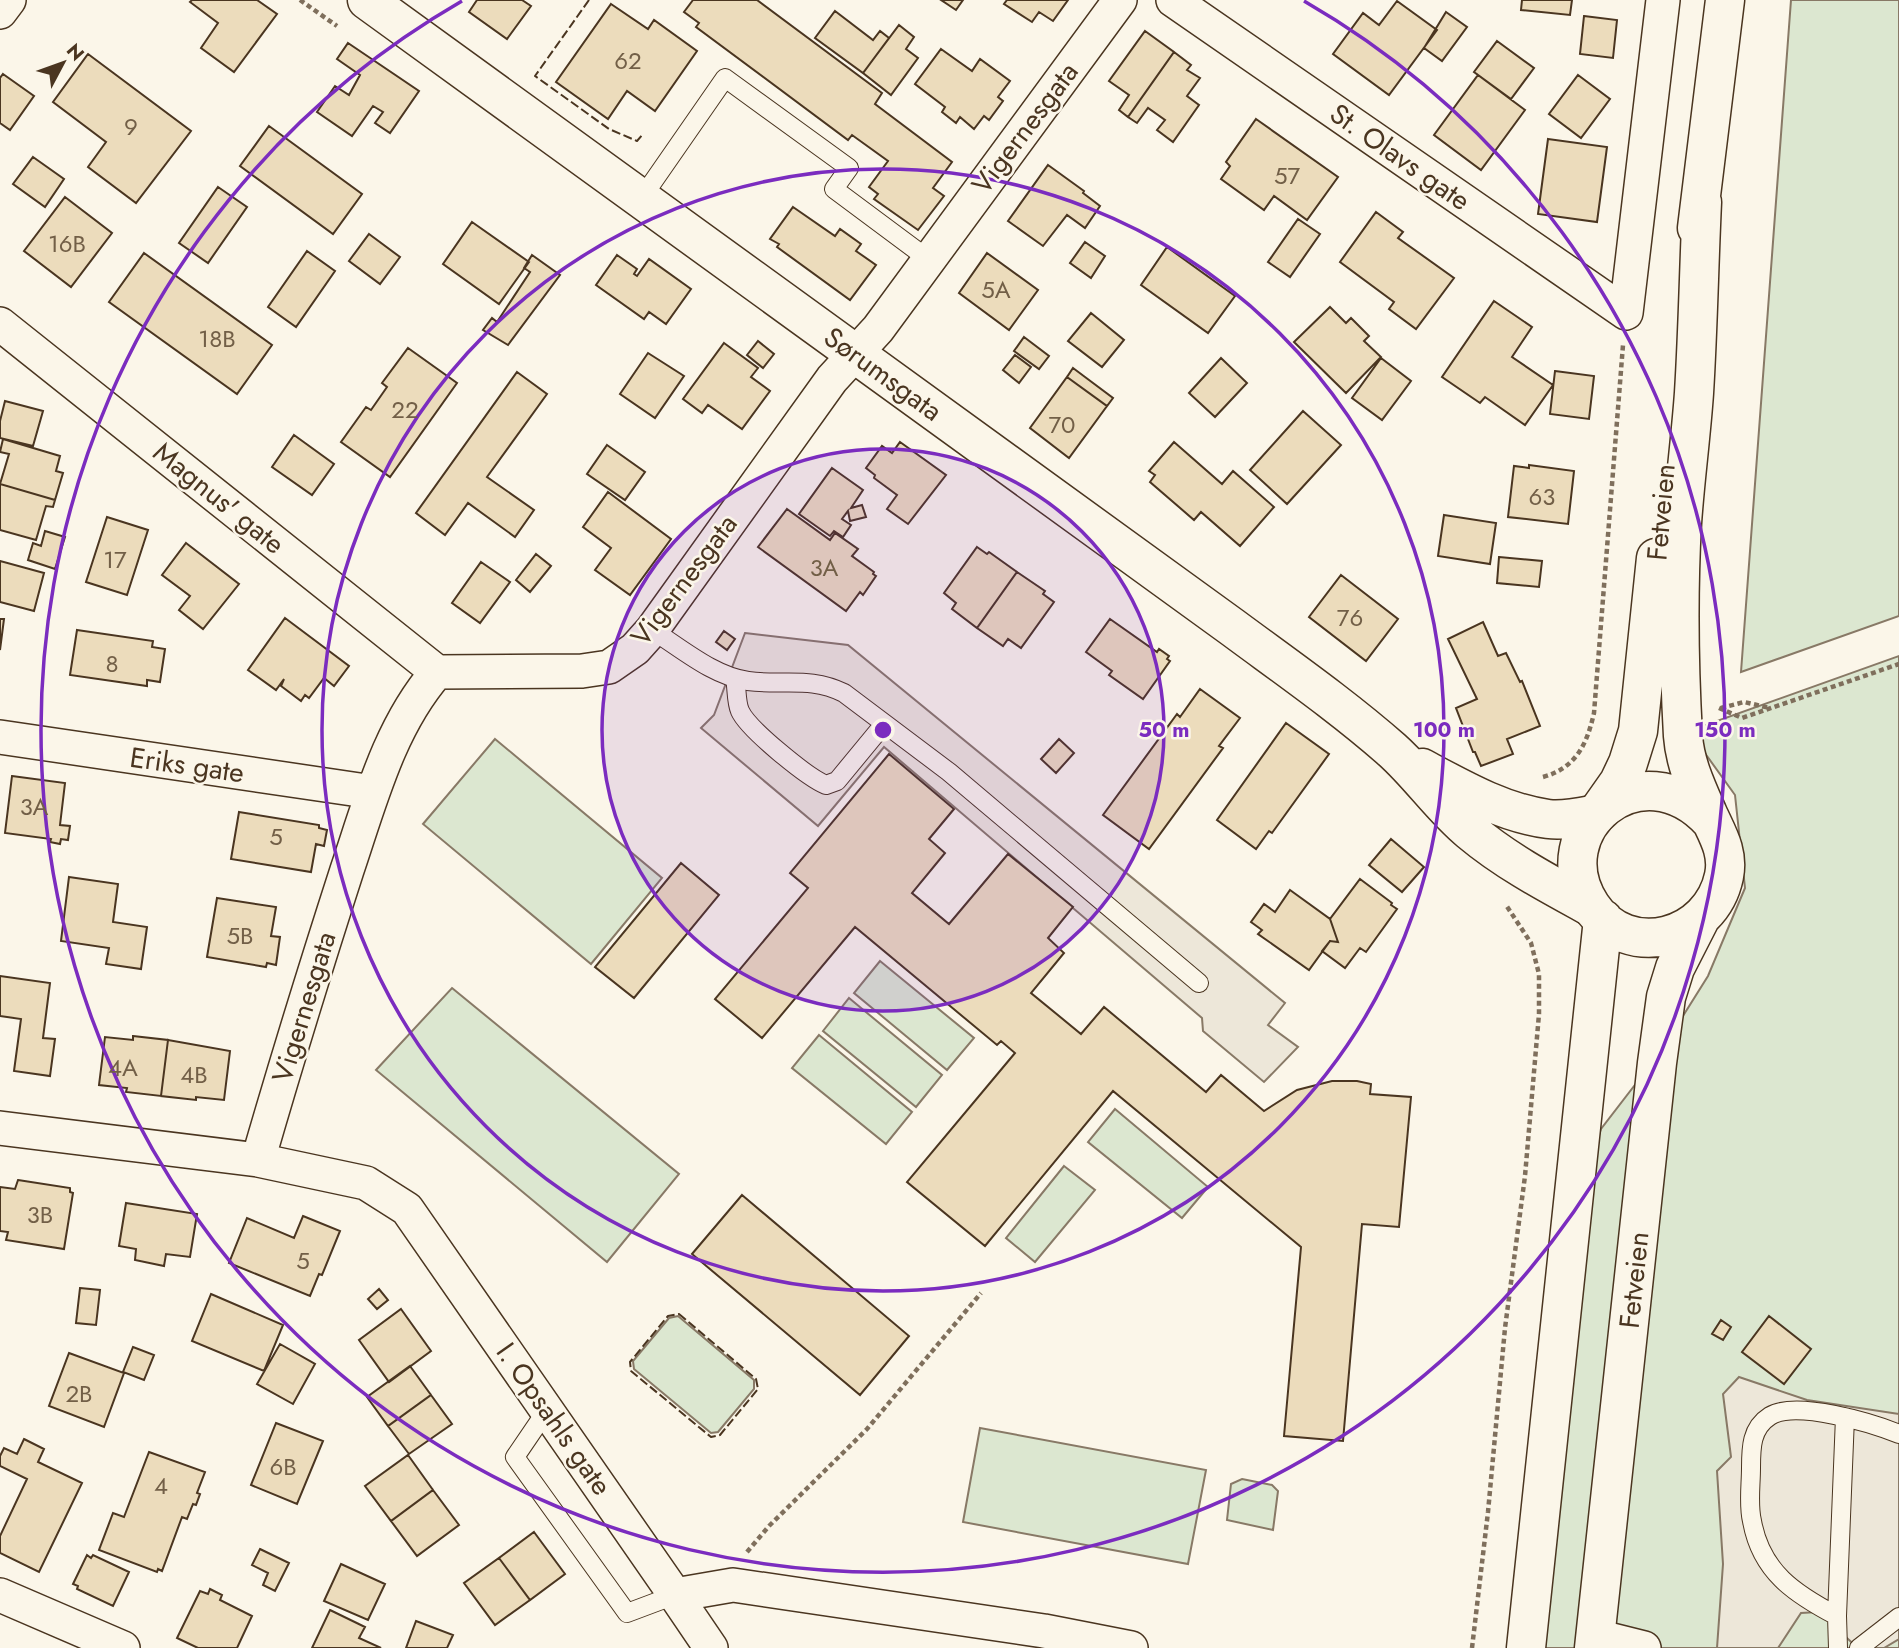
<svg xmlns="http://www.w3.org/2000/svg" width="1899" height="1648" font-family="Jost,sans-serif">
	<rect width="100%" height="100%" fill="#fbf6e9"/>
	<path fill="#dce7d0" stroke="#887966" stroke-width="2" d="M1791 0H1899V616L1741 672Z
		M1899 656V1648H1544L1578 1198 1601 1129 1661 1051 1708 976 1745 888 1735 795 1689 731Z
		M495 739 662 878 591 964 423 824Z
		M880 961 974 1038 947 1070 854 993Z
		M452 988 679 1174 607 1262 376 1070Z
		M849 998 942 1075 916 1107 823 1031Z
		M819 1035 912 1112 886 1144 792 1068Z
		M1115 1109 1208 1187 1182 1218 1088 1142Z
		M1064 1166 1095 1190 1035 1262 1006 1238Z
		M678 1316 754 1380V1389L718 1432 711 1433 634 1369 633 1361 669 1318Z
		M980 1428 1206 1470 1188 1564 963 1522Z
		M1242 1479 1272 1485 1278 1491 1273 1530 1227 1520 1231 1484Z"/>
	<path fill="#ede7d9" stroke="#887966" stroke-width="2" d="M745 633 848 645 1285 1003 1268 1025 1298 1047 1264 1082 1203 1031 1202 1018 884 747 818 826 701 728 714 715Z
		M1739 1377 1807 1400 1899 1414V1639L1884 1648H1858L1818 1612 1801 1613 1778 1648H1717L1723 1564 1717 1471 1731 1457 1723 1394Z"/>
	<path fill="#ecdcbc" stroke="#4a3520" stroke-width="2" d="M192 0H257L277 14 234 72 201 48 218 23 190 2Z
		M477 0H522L531 6 507 39 469 12Z
		M693 0H757L882 93 875 104 952 162 933 188 944 196 918 230 874 199 878 194 869 187 888 161 852 135 848 140 696 27 699 23 684 12Z
		M941 0H963L956 10Z
		M1007 0H1068L1053 21 1039 12 1032 22 1004 4Z
		M1522 0H1572L1570 15 1521 10Z
		M1397 1 1437 30 1389 95 1333 54 1363 13 1379 25Z
		M611 4 648 29 654 20 697 51 655 111 627 91 608 119 556 82Z
		M835 11 873 40 880 31 889 38 863 73 815 38Z
		M1446 12 1467 27 1442 61 1424 48Z
		M1584 16 1617 20 1613 58 1580 54Z
		M899 25 914 37 906 49 918 58 891 95 863 73Z
		M1145 31 1174 52 1128 117 1119 110 1129 95 1109 81Z
		M1497 41 1534 68 1511 99 1474 72Z
		M348 43 419 91 390 133 375 123 383 112 373 106 352 136 317 112 335 86 349 95 360 75 337 59Z
		M941 49 972 71 980 59 1010 81 998 97 1003 101 989 120 984 116 974 129 960 117 956 123 942 112 945 107 915 84Z
		M1174 52 1191 65 1187 70 1200 78 1187 96 1199 105 1173 142 1157 130 1165 120 1148 108 1137 123 1128 117Z
		M88 54 191 131 136 203 88 167 106 142 53 102Z
		M3 74 34 96 10 130 0 123V78Z
		M1478 75 1525 110 1481 170 1434 135Z
		M1578 75 1610 99 1581 138 1549 114Z
		M1256 119 1338 177 1307 220 1274 196 1264 210 1221 179 1230 166 1226 162Z
		M269 126 362 194 333 234 240 166Z
		M1548 139 1607 147 1597 222 1538 214Z
		M33 157 64 179 45 207 13 184Z
		M1048 165 1084 191 1083 193 1100 206 1085 228 1067 215 1043 246 1008 221Z
		M218 187 247 207 208 263 179 243Z
		M65 197 112 233 71 287 24 251Z
		M793 207 835 236 840 229 861 244 856 251 876 265 850 300 777 247 779 244 770 239Z
		M1376 212 1403 232 1398 238 1454 278 1416 329 1389 309 1394 302 1340 262Z
		M1298 219 1320 234 1290 277 1268 262Z
		M472 222 529 262 499 304 443 264Z
		M369 234 400 257 380 284 349 261Z
		M1085 242 1105 256 1091 278 1070 263Z
		M1167 247 1235 296 1208 333 1141 285Z
		M307 251 335 271 296 327 268 307Z
		M144 253 272 345 237 394 109 302Z
		M987 253 1038 290 1009 330 959 293Z
		M532 255 560 275 508 345 483 330 492 318 497 322 530 272 524 268Z
		M617 255 637 269 634 274 637 276 649 259 691 289 666 324 649 312 644 319 596 285Z
		M1494 301 1532 327 1512 357 1553 385 1525 425 1485 397 1480 403 1442 377Z
		M1330 307 1346 323 1351 318 1369 336 1364 341 1381 357 1346 393 1294 342Z
		M1091 313 1124 340 1102 367 1068 341Z
		M1024 337 1049 356 1039 369 1014 351Z
		M758 341 774 354 763 368 747 355Z
		M724 343 758 368 751 377 770 391 742 429 708 405 702 413 683 399Z
		M408 348 457 383 390 477 341 442 366 407 371 410 387 387 382 383Z
		M648 353 684 376 655 418 620 394Z
		M1015 355 1031 367 1019 383 1003 370Z
		M1221 358 1247 383 1215 417 1189 393Z
		M1381 358 1411 381 1382 420 1352 398Z
		M1073 368 1113 398 1107 406 1067 377Z
		M1555 371 1594 376 1589 419 1550 414Z
		M517 372 547 394 487 477 534 510 515 537 468 503 445 535 416 513Z
		M1067 377 1107 406 1069 458 1030 428Z
		M5 401 43 411 33 446 0 438V421Z
		M1303 411 1341 445 1287 504 1250 470Z
		M294 435 334 464 312 495 272 467Z
		M3 439 60 456 56 471 63 473 55 500 0 484 9 454 0 452Z
		M900 442 946 475 908 524 887 509 897 495 874 478 875 475 866 468 882 446 892 453Z
		M1174 442 1222 484 1233 471 1274 507 1240 546 1201 512 1194 520 1150 482 1155 475 1149 471Z
		M607 445 645 472 625 500 587 474Z
		M1529 465 1574 471 1568 524 1508 517 1514 466 1529 468Z
		M832 468 863 490 851 508 862 505 866 517 850 521 848 511 842 519 851 525 843 537 834 531 830 536 799 514Z
		M0 484 55 500 53 507 46 506 36 540 0 530Z
		M608 492 671 539 630 595 595 570 611 548 583 527Z
		M787 509 830 540 835 533 858 549 852 556 874 572 873 574 876 576 863 595 860 592 846 611 758 547Z
		M1444 515 1496 523 1490 564 1438 556Z
		M107 517 148 530 127 595 86 582Z
		M45 531 65 537 55 569 28 560 33 543 41 546Z
		M186 543 239 584 203 629 179 610 190 596 162 575Z
		M977 547 987 554 989 552 1017 572 977 628 952 609 956 603 944 593Z
		M536 554 551 566 530 592 516 580Z
		M1499 557 1542 561 1539 587 1497 583Z
		M0 561 44 573 34 611 0 602Z
		M481 562 510 582 480 623 452 603Z
		M1017 572 1045 591 1043 594 1054 602 1021 648 1008 639 1003 646 977 628Z
		M1341 575 1398 619 1366 661 1309 617Z
		M285 618 349 666 334 686 324 678 309 698 305 695 301 701 281 686 284 679 276 690 248 670Z
		M0 619H4L0 650Z
		M1110 619 1157 652 1159 649 1169 656 1167 659 1170 661 1143 699 1109 675 1112 671 1086 652Z
		M1483 622 1498 656 1506 653 1520 682 1522 681 1540 726 1507 739 1513 754 1481 766 1475 752H1473L1456 708 1477 699 1448 639Z
		M77 630 153 641 152 647 165 649 160 682 147 680V686L70 675Z
		M724 631 735 639 727 650 716 642Z
		M1200 689 1240 718 1219 746 1223 748 1149 849 1103 815 1177 714 1180 717Z
		M1286 723 1329 754 1272 833 1269 831 1256 849 1217 820Z
		M1059 739 1074 753 1056 773 1041 759Z
		M889 754 954 809 929 839 945 853 912 893 949 924 1008 854 1073 907 1048 938 1064 953 1031 993 1081 1034 1104 1007 1206 1092 1221 1075 1264 1111 1297 1090 1332 1081H1357L1371 1084 1370 1094 1411 1097 1399 1227 1362 1224 1343 1441 1284 1436 1301 1247 1113 1091 985 1246 907 1182 1015 1053 1001 1041 997 1045 855 927 762 1038 715 999 808 888 790 873Z
		M12 776 65 783 60 825 70 826 68 840 61 839 60 844 50 842 51 839 5 833Z
		M239 812 319 825V828L327 830 324 846 316 844 311 872 231 859Z
		M1391 839 1424 867 1402 892 1369 865Z
		M681 863 719 895 634 998 595 967Z
		M69 877 118 884 113 922 147 927 141 969 106 964 109 948 61 941Z
		M1360 879 1392 903 1391 905 1397 909 1366 952 1360 948 1345 968 1322 951 1330 941 1338 942 1330 919Z
		M1290 890 1330 919 1338 942 1330 941 1309 970 1258 934 1262 930 1251 922 1264 904 1275 912Z
		M217 898 276 907 271 936 280 937 276 965 267 963 266 967 207 957Z
		M0 976 50 983 43 1038 55 1039 50 1076 14 1071 21 1019 0 1016Z
		M133 1036 168 1040 161 1096 126 1092 127 1088 99 1085 105 1037 133 1040Z
		M168 1040 230 1051 224 1100 196 1097V1100L161 1096Z
		M18 1180 70 1188V1192L73 1193 64 1249 6 1240 8 1232 0 1231V1187L15 1189Z
		M742 1195 909 1336 860 1395 692 1254Z
		M126 1203 197 1214 190 1257 166 1254 164 1266 135 1260 136 1249 119 1246Z
		M303 1216 340 1231 322 1275 319 1274 310 1296 229 1263 247 1218 294 1238Z
		M80 1288 100 1290 96 1325 76 1323Z
		M379 1289 388 1300 377 1309 368 1299Z
		M211 1294 283 1325 264 1371 192 1341Z
		M401 1309 431 1351 389 1382 359 1340Z
		M1769 1316 1811 1349 1784 1384 1742 1352Z
		M1721 1320 1731 1327 1723 1340 1712 1334Z
		M280 1344 315 1364 293 1404 257 1384Z
		M133 1347 154 1355 144 1380 123 1372Z
		M69 1353 124 1373 104 1427 49 1406Z
		M410 1366 431 1395 388 1426 367 1397Z
		M431 1395 452 1424 409 1454 388 1426Z
		M276 1423 323 1441 297 1504 251 1485Z
		M24 1439 44 1449 38 1462 82 1483 39 1572 0 1553V1536L27 1479 0 1466V1456L4 1448 17 1454Z
		M149 1452 205 1472 197 1493 200 1494 196 1505 193 1504 187 1519 182 1517 162 1571 158 1569 157 1572 99 1550 113 1513 124 1517Z
		M408 1455 433 1490 391 1521 365 1486Z
		M433 1490 459 1525 417 1556 391 1521Z
		M534 1532 565 1574 530 1600 499 1558Z
		M260 1549 289 1563 275 1591 263 1585 268 1573 252 1565Z
		M87 1555 91 1558 93 1555 129 1572 113 1606 77 1589 78 1586 73 1584Z
		M499 1558 530 1600 495 1625 464 1583Z
		M341 1564 385 1584 368 1620 324 1601Z
		M210 1589 222 1595 220 1600 252 1616 237 1648H198L177 1638 200 1591 208 1594Z
		M330 1610 365 1627 359 1638 381 1648H312Z
		M416 1621 453 1635 447 1648H406Z"/>
	<g fill="none" stroke-linecap="round" stroke-linejoin="round">
		<g stroke="#4a3520" stroke-width="20">
			<path id="service" d="M641 199 725 78 849 168 834 189 928 259
				M652 630C681 648 713 676 748 681 783 686 810 676 844 693L949 772 1199 983
				M735 678C737 688 736 702 740 711 748 729 807 777 826 785L837 781 884 724
				M547 1410 515 1457 627 1613 675 1595
				M1837 1616 1845 1417
				M1838 1648 1837 1616C1795 1594 1761 1572 1752 1521 1748 1505 1751 1485 1751 1468 1751 1448 1751 1428 1770 1416 1796 1400 1872 1423 1899 1434
				M1859 1648 1899 1617"/>
		</g>
		<g stroke="#4a3520" stroke-width="36">
			<path id="minor" d="M1173 0 1626 313 1663 0
				M0 12 9 0
				M0 324 437 672
				M0 737 373 792
				M0 1128 258 1160 366 1183 407 1209 675 1595 733 1585 1044 1631 1131 1648
				M258 1160C286 1063 316 966 347 870 370 802 389 727 437 672L582 671 609 667 635 649 652 630 832 379 878 329 1120 0
				M0 1595 123 1648
				M675 1595 711 1648
				M1596 1636 1644 1648"/>
		</g>
		<g stroke="#4a3520" stroke-width="41">
			<path id="secondary" d="M367 0 1232 627C1286 667 1342 706 1392 750 1420 775 1441 807 1470 831 1507 862 1549 884 1591 907
				M1422 768C1461 789 1503 813 1548 819 1564 821 1581 817 1597 814"/>
		</g>
		<g stroke="#4a3520" stroke-width="41">
			<path id="trunk" d="M1702 202C1699 265 1698 329 1694 393 1691 436 1685 480 1682 523 1678 594 1679 665 1683 736 1685 764 1697 789 1708 814 1717 834 1729 852 1724 876 1711 939 1628 962 1591 906 1541 831 1640 744 1711 821
				M1697 228 1725 0
				M1600 809 1619 782 1628 763 1638 731 1656 558
				M1526 1648 1603 919
				M1594 1648 1657 1063 1666 997 1675 968 1700 919"/>
		</g>
		<path stroke="#7f6f5c" stroke-width="4.5" stroke-dasharray="5 3.5" stroke-linecap="butt" d="M300 0 337 26
			M1719 708 1742 718 1899 664
			M1721 708 1744 702 1770 708
			M1543 777C1576 768 1587 744 1594 713L1623 345
			M747 1552 769 1526 867 1429 981 1293
			M1472 1648 1488 1512 1505 1328 1525 1176 1539 1014V974L1531 943 1506 905"/>
		<use href="#service" stroke="#fbf6e9" stroke-width="18"/>
		<use href="#minor" stroke="#fbf6e9" stroke-width="33"/>
		<use href="#secondary" stroke="#fbf6e9" stroke-width="38"/>
		<use href="#trunk" stroke="#fbf6e9" stroke-width="38"/>
		<path stroke="#4a3520" stroke-width="2" stroke-dasharray="9 3.5" stroke-linecap="butt" d="M589 0 535 76 609 129 637 141 643 134
			M679 1314 756 1379 758 1389 720 1435 711 1437 631 1371 630 1362 668 1316Z"/>
	</g>
	<circle cx="883" cy="730" r="281" fill="#7b2cbf" fill-opacity=".12"/>
	<g fill="none" stroke="#7b2cbf" stroke-width="3.5">
		<circle cx="883" cy="730" r="281"/>
		<circle cx="883" cy="730" r="561"/>
		<path d="M1304 1A842 842 0 1 1 462 1"/>
	</g>
	<g text-anchor="middle" dominant-baseline="central" stroke-width="5" stroke-linejoin="round" paint-order="stroke">
		<g font-size="24" fill="#725f47">
			<text x="628" y="60">62</text>
			<text x="131" y="126">9</text>
			<text x="1287" y="175">57</text>
			<text x="67" y="243">16B</text>
			<text x="996" y="289">5A</text>
			<text x="217" y="338">18B</text>
			<text x="405" y="409">22</text>
			<text x="1062" y="424">70</text>
			<text x="1542" y="496">63</text>
			<text x="115" y="559">17</text>
			<text x="824" y="567">3A</text>
			<text x="1350" y="617">76</text>
			<text x="112" y="663">8</text>
			<text x="34" y="806">3A</text>
			<text x="276" y="836">5</text>
			<text x="240" y="935">5B</text>
			<text x="123" y="1067">4A</text>
			<text x="194" y="1074">4B</text>
			<text x="40" y="1214">3B</text>
			<text x="303" y="1260">5</text>
			<text x="79" y="1393">2B</text>
			<text x="283" y="1466">6B</text>
			<text x="161" y="1485">4</text>
		</g>
		<g font-size="28" fill="#4a3520" stroke="#fbf6e9">
			<text transform="translate(1025 128) rotate(-53)">Vigernesgata</text>
			<text transform="translate(1400 157) rotate(35)">St. Olavs gate</text>
			<text transform="translate(883 374) rotate(36)">Sørumsgata</text>
			<text transform="translate(219 498) rotate(39)">Magnus' gate</text>
			<text transform="translate(1661 512) rotate(-85)">Fetveien</text>
			<text transform="translate(684 580) rotate(-53)">Vigernesgata</text>
			<text transform="translate(187 765) rotate(8)">Eriks gate</text>
			<text transform="translate(304 1007) rotate(-73)">Vigernesgata</text>
			<text transform="translate(1634 1280) rotate(-84)">Fetveien</text>
			<text transform="translate(554 1419) rotate(55)">I. Opsahls gate</text>
		</g>
	</g>
	<circle cx="883" cy="730" r="10" fill="#7b2cbf" stroke="#fbf6e9" stroke-width="3.5"/>
	<g font-size="21" text-anchor="middle" font-weight="bold" fill="#7b2cbf" stroke="#fbf6e9" stroke-width="5" stroke-linejoin="round" paint-order="stroke">
		<text x="1164" y="737">50 m</text>
		<text x="1444" y="737">100 m</text>
		<text x="1725" y="737">150 m</text>
	</g>
	<g transform="translate(63 63) rotate(49)" stroke="#fbf6e9" stroke-width="5" paint-order="stroke">
	<path d="M0-5L12 26L0 18L-12 26Z" fill="#4a3520"/>
	<text y="-10" font-size="19" font-weight="bold" text-anchor="middle" fill="#4a3520">N</text>
	</g>
</svg>
